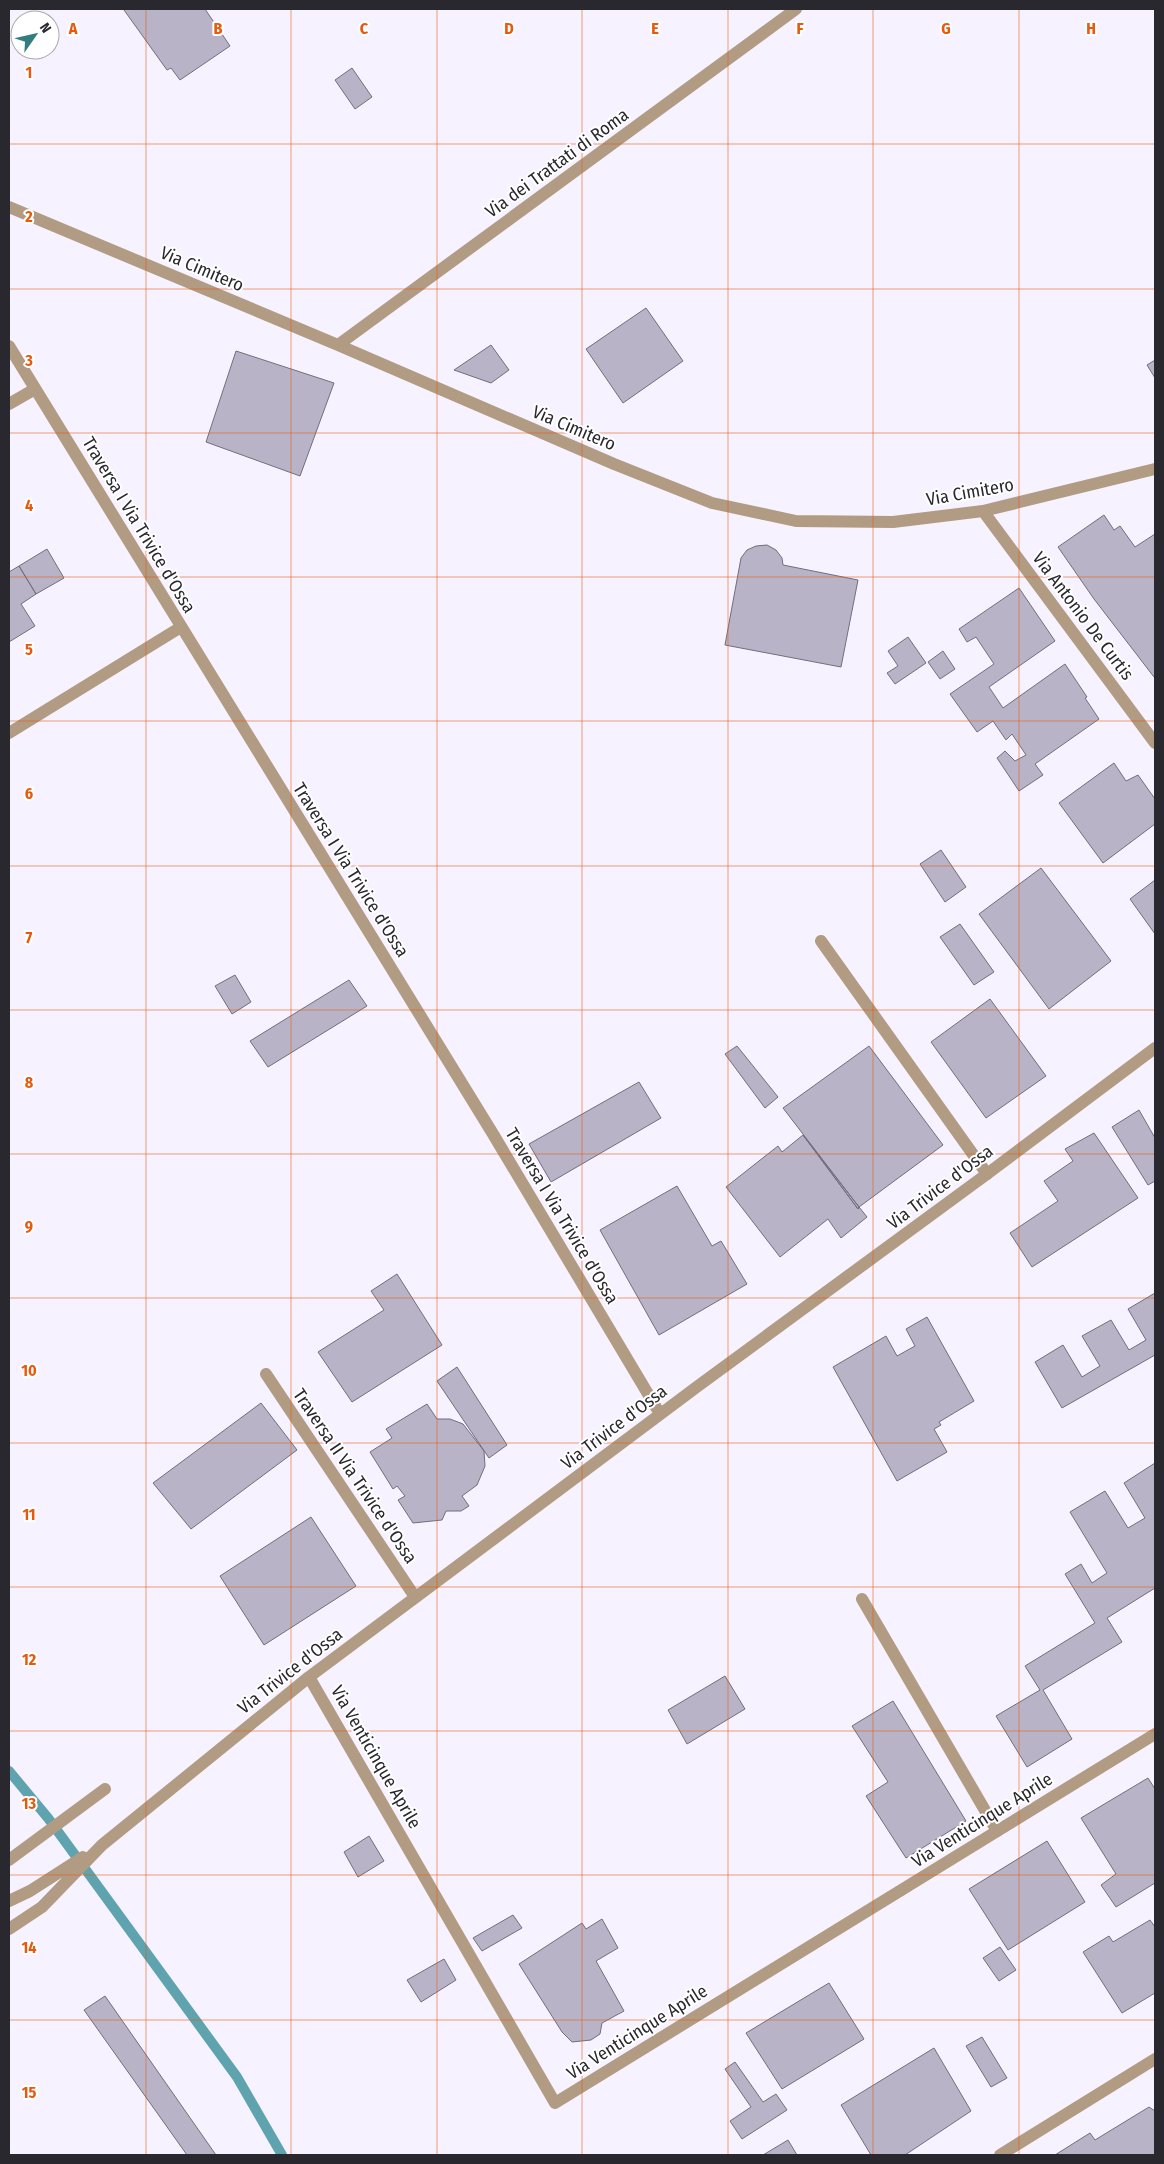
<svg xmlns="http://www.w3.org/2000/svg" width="1164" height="2164" font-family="'Fira Sans Condensed',sans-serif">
	<rect width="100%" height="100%" fill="#f6f2ff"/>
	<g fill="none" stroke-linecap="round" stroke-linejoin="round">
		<path stroke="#5ea3ad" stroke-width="10" d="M9 1771 48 1818 237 2077 282 2155"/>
	</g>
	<path fill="#b9b3c7" stroke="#726d7f" d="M127 9H205L230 46 180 80 171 68 167 70 124 10Z
		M352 68 372 97 355 109 335 80Z
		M646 308 683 361 623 403 586 349Z
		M491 345 509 370 491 383 454 370Z
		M236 351 334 383 300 476 206 442Z
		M1155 360V378L1147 365Z
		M1104 515 1114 530 1120 526 1135 547 1155 534V676L1154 677 1094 599 1058 547Z
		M767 545 776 550 782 558 783 565 858 580 841 667 725 645 741 558 747 550 756 546Z
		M47 549 64 578 36 594 19 566Z
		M19 566 36 594 21 604 35 626 9 642V572Z
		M1019 588 1055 641 989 687 1003 708 1065 664 1087 697 1085 698 1099 719 1035 764 1043 775 1019 791 997 758 1005 751 1015 761 1026 755 1012 734 1006 740 993 721 977 732 950 694 994 664 976 637 967 642 959 629Z
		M908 637 926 663 895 684 887 673 898 666 888 651Z
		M943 651 955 669 940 679 928 662Z
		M1114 763 1126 781 1138 775 1155 799V824L1103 863 1059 803Z
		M941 850 966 887 945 902 920 864Z
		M1041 868 1111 961 1049 1009 979 914Z
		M1155 880V934L1130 899Z
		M960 924 994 972 974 985 940 937Z
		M235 975 251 1002 232 1014 215 986Z
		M349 980 367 1006 268 1067 250 1041Z
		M990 999 1046 1076 986 1118 931 1042Z
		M737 1046 778 1097 765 1108 725 1054Z
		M869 1046 943 1145 859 1207 783 1108Z
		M639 1082 661 1118 551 1182 529 1144Z
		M1139 1110 1155 1138V1181L1148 1185 1112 1127Z
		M1094 1133 1138 1198 1032 1267 1010 1233 1058 1201 1044 1181 1073 1161 1065 1149Z
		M803 1135 858 1209 859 1207 867 1217 841 1238 828 1219 780 1257 726 1187 778 1146 782 1152Z
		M803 1135 859 1207 858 1209Z
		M677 1186 712 1246 721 1241 747 1284 659 1335 600 1230Z
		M397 1274 442 1345 352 1402 318 1352 384 1310 371 1291Z
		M1155 1293V1355L1062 1408 1035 1362 1063 1345 1082 1377 1100 1366 1082 1336 1111 1320 1129 1350 1146 1340 1128 1309Z
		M927 1317 974 1401 939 1422 941 1425 934 1429 947 1452 897 1481 833 1367 886 1336 897 1356 915 1346 906 1329Z
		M457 1367 507 1445 489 1458 437 1381Z
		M261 1403 297 1450 191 1529 153 1483Z
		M427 1404 437 1419H450L463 1424 484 1451 485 1466 477 1485 462 1496 469 1506 461 1511H446L442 1520 413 1523 398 1500 405 1496 397 1486 393 1489 370 1452 392 1438 386 1429Z
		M1155 1463V1588L1107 1618 1122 1642 1043 1690 1072 1739 1027 1767 996 1716 1040 1690 1025 1666 1095 1623 1065 1574 1081 1564 1092 1583 1107 1573 1070 1512 1105 1491 1128 1528 1145 1518 1124 1483Z
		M311 1517 356 1586 264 1645 220 1576Z
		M725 1676 745 1709 687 1744 668 1710Z
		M893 1701 966 1821 906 1858 866 1796 888 1782 852 1726Z
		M1148 1778 1155 1789V1883L1116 1907 1101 1885 1116 1874 1081 1818Z
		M369 1836 384 1861 358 1877 344 1852Z
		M1047 1841 1085 1902 1008 1950 969 1889Z
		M513 1915 522 1928 482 1951 473 1938Z
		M602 1919 618 1948 596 1961 624 2011 602 2023 600 2034 591 2040 572 2042 562 2032 519 1964 582 1923 586 1929Z
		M1150 1920 1155 1927V1993L1122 2013 1083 1952 1109 1936 1113 1942Z
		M1000 1947 1016 1970 999 1981 983 1958Z
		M444 1959 456 1980 421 2002 407 1980Z
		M829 1983 864 2039 782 2089 746 2033Z
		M105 1996 216 2155H187L84 2010Z
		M982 2037 1007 2078 991 2087 966 2046Z
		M934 2048 971 2111 905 2155H871L841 2105Z
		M735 2062 763 2102 776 2094 787 2110 742 2139 730 2121 751 2107 725 2069Z
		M1149 2107 1155 2111V2155H1055L1090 2133 1095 2140Z
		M788 2140 797 2155H763Z"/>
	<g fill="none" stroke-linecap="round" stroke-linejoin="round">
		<path stroke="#b19b83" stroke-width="12" d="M821 941 987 1174
			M862 1599 997 1831
			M9 1860 105 1789"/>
		<path stroke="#b19b83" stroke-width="12" d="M9 207 338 345 614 464 712 503 796 521 893 522 983 511 1155 469
			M338 345 796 9
			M9 346 493 1134 660 1414
			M9 404 35 389
			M983 511 1155 743
			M9 733 181 627
			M266 1374 415 1597
			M309 1677 555 2103 1155 1734
			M9 1901 30 1891 83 1857
			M9 1929 42 1907 102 1845 309 1677 698 1386 987 1174 1155 1048
			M1000 2155 1155 2059"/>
	</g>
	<path fill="none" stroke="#e8590c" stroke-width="1" stroke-opacity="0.55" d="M146 9V2155M291 9V2155M437 9V2155M582 9V2155M728 9V2155M873 9V2155M1019 9V2155M9 144H1155M9 289H1155M9 433H1155M9 577H1155M9 721H1155M9 866H1155M9 1010H1155M9 1154H1155M9 1298H1155M9 1443H1155M9 1587H1155M9 1731H1155M9 1875H1155M9 2020H1155"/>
	<g text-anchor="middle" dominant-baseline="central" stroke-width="4" stroke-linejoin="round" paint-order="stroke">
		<g font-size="18" fill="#2a282f" stroke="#fff">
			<text transform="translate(557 163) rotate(-36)">Via dei Trattati di Roma</text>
			<text transform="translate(202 269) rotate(23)">Via Cimitero</text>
			<text transform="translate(574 428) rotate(23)">Via Cimitero</text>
			<text transform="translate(970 492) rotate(-10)">Via Cimitero</text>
			<text transform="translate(139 525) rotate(59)">Traversa I Via Trivice d'Ossa</text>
			<text transform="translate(1083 616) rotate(53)">Via Antonio De Curtis</text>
			<text transform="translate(351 870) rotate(58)">Traversa I Via Trivice d'Ossa</text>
			<text transform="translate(940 1187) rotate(-37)">Via Trivice d'Ossa</text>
			<text transform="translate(562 1216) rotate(59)">Traversa I Via Trivice d'Ossa</text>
			<text transform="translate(614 1427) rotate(-37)">Via Trivice d'Ossa</text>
			<text transform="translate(355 1476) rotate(56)">Traversa II Via Trivice d'Ossa</text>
			<text transform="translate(290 1671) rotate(-38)">Via Trivice d'Ossa</text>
			<text transform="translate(376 1757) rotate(60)">Via Venticinque Aprile</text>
			<text transform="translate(982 1820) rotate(-32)">Via Venticinque Aprile</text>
			<text transform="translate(637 2032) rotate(-32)">Via Venticinque Aprile</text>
		</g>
	</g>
	<g font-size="16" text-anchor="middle" font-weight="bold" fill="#e8590c" stroke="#fff" stroke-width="4" stroke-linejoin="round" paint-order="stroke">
		<text x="73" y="34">A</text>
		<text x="218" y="34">B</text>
		<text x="364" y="34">C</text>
		<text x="509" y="34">D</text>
		<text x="655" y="34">E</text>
		<text x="800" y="34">F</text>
		<text x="946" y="34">G</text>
		<text x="1091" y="34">H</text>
		<text x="29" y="78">1</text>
		<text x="29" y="222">2</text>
		<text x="29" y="366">3</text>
		<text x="29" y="511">4</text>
		<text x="29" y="655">5</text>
		<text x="29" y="799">6</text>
		<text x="29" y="943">7</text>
		<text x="29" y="1088">8</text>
		<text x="29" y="1232">9</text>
		<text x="29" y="1376">10</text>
		<text x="29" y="1520">11</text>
		<text x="29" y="1665">12</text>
		<text x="29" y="1809">13</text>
		<text x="29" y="1953">14</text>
		<text x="29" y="2098">15</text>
	</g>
	<rect width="1164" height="2164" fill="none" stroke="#2a282f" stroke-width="20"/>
	<g transform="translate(35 35) rotate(56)"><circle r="24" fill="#ffffff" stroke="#aaa9ac"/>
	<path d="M0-4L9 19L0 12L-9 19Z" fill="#347d7f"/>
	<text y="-8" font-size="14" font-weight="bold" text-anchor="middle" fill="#2a282f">N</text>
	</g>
</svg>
